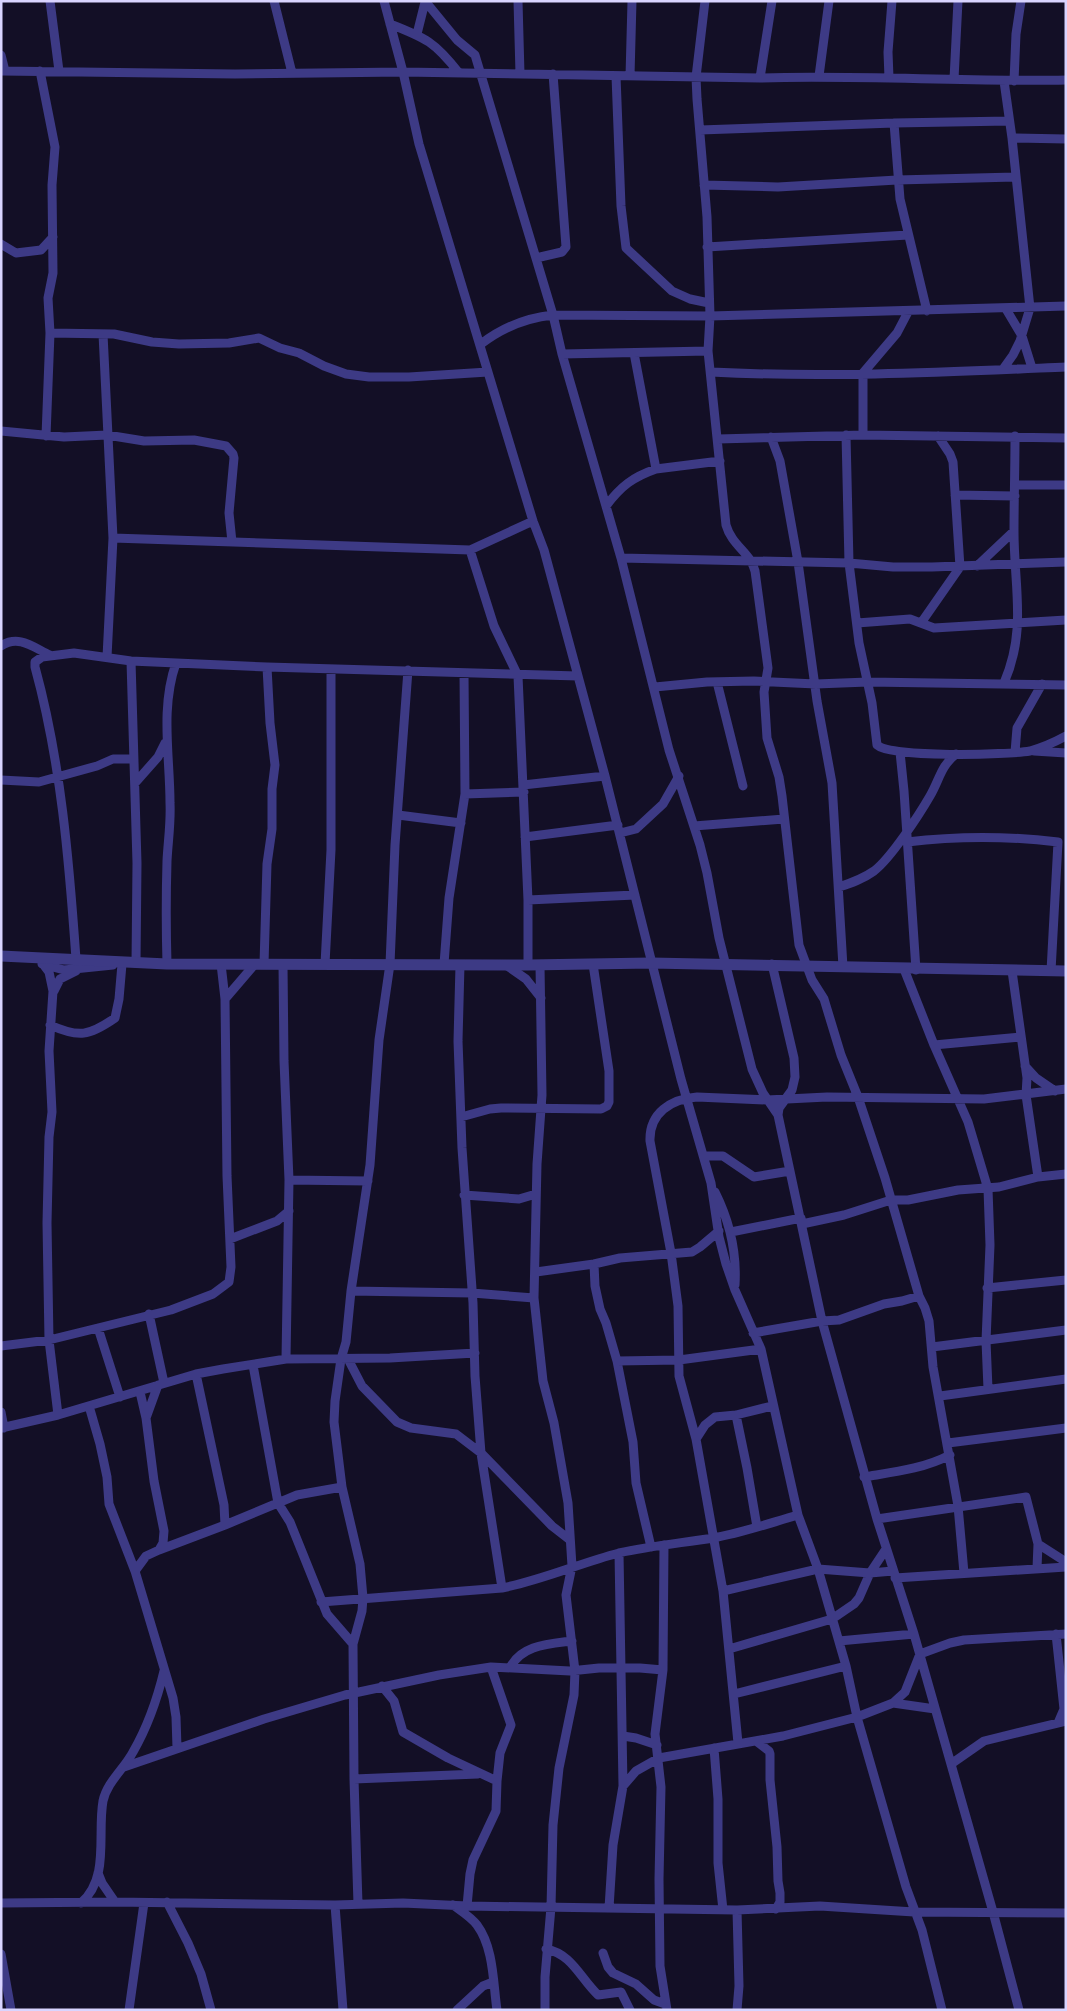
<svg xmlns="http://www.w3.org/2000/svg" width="1067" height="2011" font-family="'Archivo Narrow',sans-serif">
	<rect width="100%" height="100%" fill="#130f26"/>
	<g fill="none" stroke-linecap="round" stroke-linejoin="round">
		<path stroke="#3d3a85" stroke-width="9" d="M50 1 59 71
			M274 1 292 73
			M384 1 403 72 419 144 533 521 544 550 605 776 681 1079 711 1183 719 1237 726 1264 735 1290 761 1349 798 1515 818 1569 846 1666 857 1717 906 1887 922 1930 942 2010
			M425 1 457 40 475 55 553 315 562 354 621 558 669 750 700 845 707 873 719 938 752 1069 763 1093 778 1115 822 1321 877 1519 914 1634 993 1912 1019 2010
			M518 1 520 74
			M705 1 696 77 697 99 707 217 710 316 708 351 726 525C732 546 750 552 755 571L768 668 764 692 767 738 779 777 782 796 799 945 812 980 824 999 841 1055 858 1097 885 1178 919 1296 925 1308 929 1321 933 1367 958 1506 964 1573
			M390 24C426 38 435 42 459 73
			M417 34 425 2
			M1 55 5 71
			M1 71 235 74 403 72 760 78C862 75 964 82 1066 80
			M40 71 55 147 52 185 53 273 48 298 50 333 46 436
			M616 76 621 206 626 248 672 291 690 299 709 303
			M630 76 632 1
			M819 76 829 1
			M760 78 772 1
			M889 78 888 52 892 1
			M954 79 958 1
			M1014 81 1016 34 1021 1
			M894 123 900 199 927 311
			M700 130 894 123 1009 121
			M1012 138 1066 139
			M704 185 778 187 897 180 1015 177
			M1 244 16 253 41 250 53 237
			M707 247 908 235
			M536 258 562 252 566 247 553 74
			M1006 309 1022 336 1032 368
			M50 333 114 334 152 342 179 344 229 343 259 338 280 348 299 353 324 366 346 374 369 377H409L488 372
			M103 334 113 538 107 657
			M481 344C503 327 525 318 553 315L710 316 1066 306
			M634 353 656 469
			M562 354 708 351
			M1003 369 1013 355 1020 341 1030 308 1012 138 1004 81
			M711 372C829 378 948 372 1066 367
			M1 431 64 437 107 435 144 441 194 440 226 446 233 454 234 458 229 513 232 542
			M846 435 849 563 859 643 872 703 877 745C891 758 1007 755 1030 751 1041 748 1055 742 1066 736
			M863 435V373L897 333 908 312
			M771 437 780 461 798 562 817 701 832 783 843 967
			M718 439 863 435 1066 438
			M1015 485H1066
			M955 495 1015 496
			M606 506C621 486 633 477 656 469L720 461
			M113 538 470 550
			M621 558 849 563 893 567H932L1066 562
			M977 566 1014 531
			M857 623 910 619 934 628 1066 620
			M921 623 960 567 953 462 950 454 938 436
			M1 646C19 634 34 648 50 655
			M131 661 137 863 136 963
			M464 673 465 794
			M717 682 743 786
			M1004 683C1027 630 1014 587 1014 532 1014 500 1015 468 1015 436
			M655 687 707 682 754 681 816 684 868 682 1066 685
			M1034 751 1066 753
			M900 752 904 791 916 970
			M1015 752 1017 728 1042 684
			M1 780 39 782 97 766 113 759H134
			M135 783 158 757 165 743
			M523 785 605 776
			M398 815 461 823
			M694 826 784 819
			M620 833 636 829 663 804 679 776
			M525 837 618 825
			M907 842C957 836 1008 836 1058 842L1051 971
			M839 887C851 883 863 879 874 871 891 858 919 815 930 796 940 779 940 767 956 754
			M528 900 635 895
			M76 959C69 860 61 762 35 667V662L42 657 74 653 131 661 267 667 578 676
			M42 964 64 970 113 965
			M43 964 49 972 53 991 49 1051 52 1112 49 1137 47 1223 49 1340 58 1415
			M167 964C166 930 166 895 167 861 168 841 171 823 170 803 170 756 160 709 176 663
			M264 964 267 864 272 829V789L275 765 270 723 267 667
			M283 964 284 1061 289 1180 286 1359
			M325 964 331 850V669
			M444 964 449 898 465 794 524 792
			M772 964 794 1058 795 1077 792 1090 779 1108 778 1115
			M460 965 458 1041 462 1148 473 1303 475 1376 481 1453 502 1588
			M506 965 526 979 541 998
			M528 965V900L518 676 494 626 470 550 533 521
			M540 965 542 1095 537 1164 534 1298 543 1381 554 1423 568 1503 572 1566 566 1595 575 1671 574 1695 559 1768 553 1825 551 1907 545 1977V2010
			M904 969 934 1045 968 1122 988 1189 990 1245 986 1341 988 1389
			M1012 971 1027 1078 1026 1095 1038 1177
			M54 991 60 979 76 971
			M225 999 255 964
			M50 1025C79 1038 89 1036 115 1018L119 999 122 964
			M934 1045 1021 1037
			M1025 1066 1036 1078 1055 1091
			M461 1117 490 1109 501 1108 601 1109 607 1106 609 1102V1071L593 964
			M704 1156H723L754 1177 790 1171
			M289 1180 368 1181
			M715 1192C730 1222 737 1251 735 1285
			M464 1195 519 1199 536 1194
			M802 1224 844 1215 891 1200H908L958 1190 999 1187 1038 1177 1066 1174
			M731 1232 801 1218
			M230 1239 277 1221 289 1211
			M594 1264 595 1286 600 1309 606 1323 617 1361 633 1442 636 1483 651 1547
			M536 1272 594 1264 620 1258 692 1252 700 1247 719 1231
			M987 1288 1066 1280
			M351 1291 472 1293 534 1298
			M149 1314 164 1383
			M98 1328 120 1397
			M753 1333 822 1321 839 1320 884 1304 902 1301 919 1296
			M1 1346 49 1340 171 1310 213 1294 229 1282 231 1267 227 1176 225 999 221 964
			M932 1347 1066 1330
			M348 1359 362 1386 397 1422 411 1428 456 1434 481 1453 552 1526 570 1540
			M617 1361 679 1360 761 1349
			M253 1365 278 1503 290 1522 327 1614 353 1644
			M196 1374 224 1505 225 1525
			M140 1392 146 1418 154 1481 164 1531 163 1543 159 1550
			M940 1396 1066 1379
			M89 1406 100 1444 107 1477 109 1504 135 1571 173 1698 176 1717 177 1748
			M1 1412 4 1428
			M736 1415 747 1468 757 1527
			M146 1418 158 1385
			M1 1428 58 1415 196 1374 223 1369 286 1359 390 1358 475 1353
			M696 1439 705 1425 715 1417 736 1415 772 1406
			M948 1443 1066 1428
			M864 1477C894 1472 923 1469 950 1455
			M877 1519 1026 1497 1038 1544 1037 1568
			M1038 1544 1066 1562
			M664 1545 663 1670 655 1734 661 1787 659 1879 660 1966 667 2010
			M135 1571 146 1556 159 1550 225 1525 297 1495 342 1487
			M895 1578 1066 1567
			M723 1591 818 1569 870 1573 893 1571
			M321 1602 502 1588C543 1580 580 1563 619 1553 650 1546 682 1543 713 1538 742 1533 770 1523 798 1515
			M1056 1634 1064 1709 1058 1723
			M839 1641 914 1634
			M729 1649 832 1619 854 1604 859 1598 870 1573 886 1549
			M510 1668C521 1645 549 1644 572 1641
			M382 1686 394 1701 403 1732 448 1758 497 1781
			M734 1694 846 1666
			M893 1703 935 1709
			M623 1736 636 1738 657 1745
			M756 1741 769 1751 770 1754V1780L777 1847 778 1881 780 1893V1902L776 1909
			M738 1743 723 1591 696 1439 679 1376 678 1306 671 1253 650 1141C649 1113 671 1099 697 1097L767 1100 827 1097 984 1099 1066 1089
			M714 1748 718 1799V1863L723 1910
			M951 1764 984 1741 1066 1721
			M124 1767 264 1719 345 1695 439 1675 491 1667 570 1671 599 1668H640L663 1670
			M354 1779 478 1774
			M623 1786 636 1771 659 1758 783 1736 857 1717 893 1703 905 1692 920 1654 950 1643 964 1640 1066 1634
			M98 1873 102 1883 115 1902
			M167 1902 188 1943 201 1974 211 2010
			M1 1903 115 1902 335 1905 403 1903 467 1906 737 1910 820 1906 914 1912 1066 1913
			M81 1903C110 1878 97 1834 103 1801 107 1782 124 1769 133 1752 148 1726 157 1700 164 1671
			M358 1904 354 1779 353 1644 362 1611 363 1598 360 1564 342 1487 334 1422 335 1401 341 1359 346 1342 351 1291 370 1165 379 1040 390 964 395 845 408 670
			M335 1905 343 2010
			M453 1905C461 1911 471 1917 477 1925 494 1948 493 1983 497 2010
			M467 1906 470 1874 473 1860 496 1811 497 1781 500 1753 511 1725 491 1667
			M609 1908 613 1845 623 1786 619 1553
			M737 1910 739 1986 737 2010
			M546 1949C572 1954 580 1978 598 1995L621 1992 630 2010
			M603 1953 608 1967 613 1973 636 1984 654 2000 665 2004
			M1 1954 11 2010
			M129 2010 144 1903
			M457 2010 483 1986 493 1982"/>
		<path stroke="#3d3a85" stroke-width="11" d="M1 956 167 964 528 965 651 963 1066 971"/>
	</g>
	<rect width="1067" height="2011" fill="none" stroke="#d9d4ff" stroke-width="5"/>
</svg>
